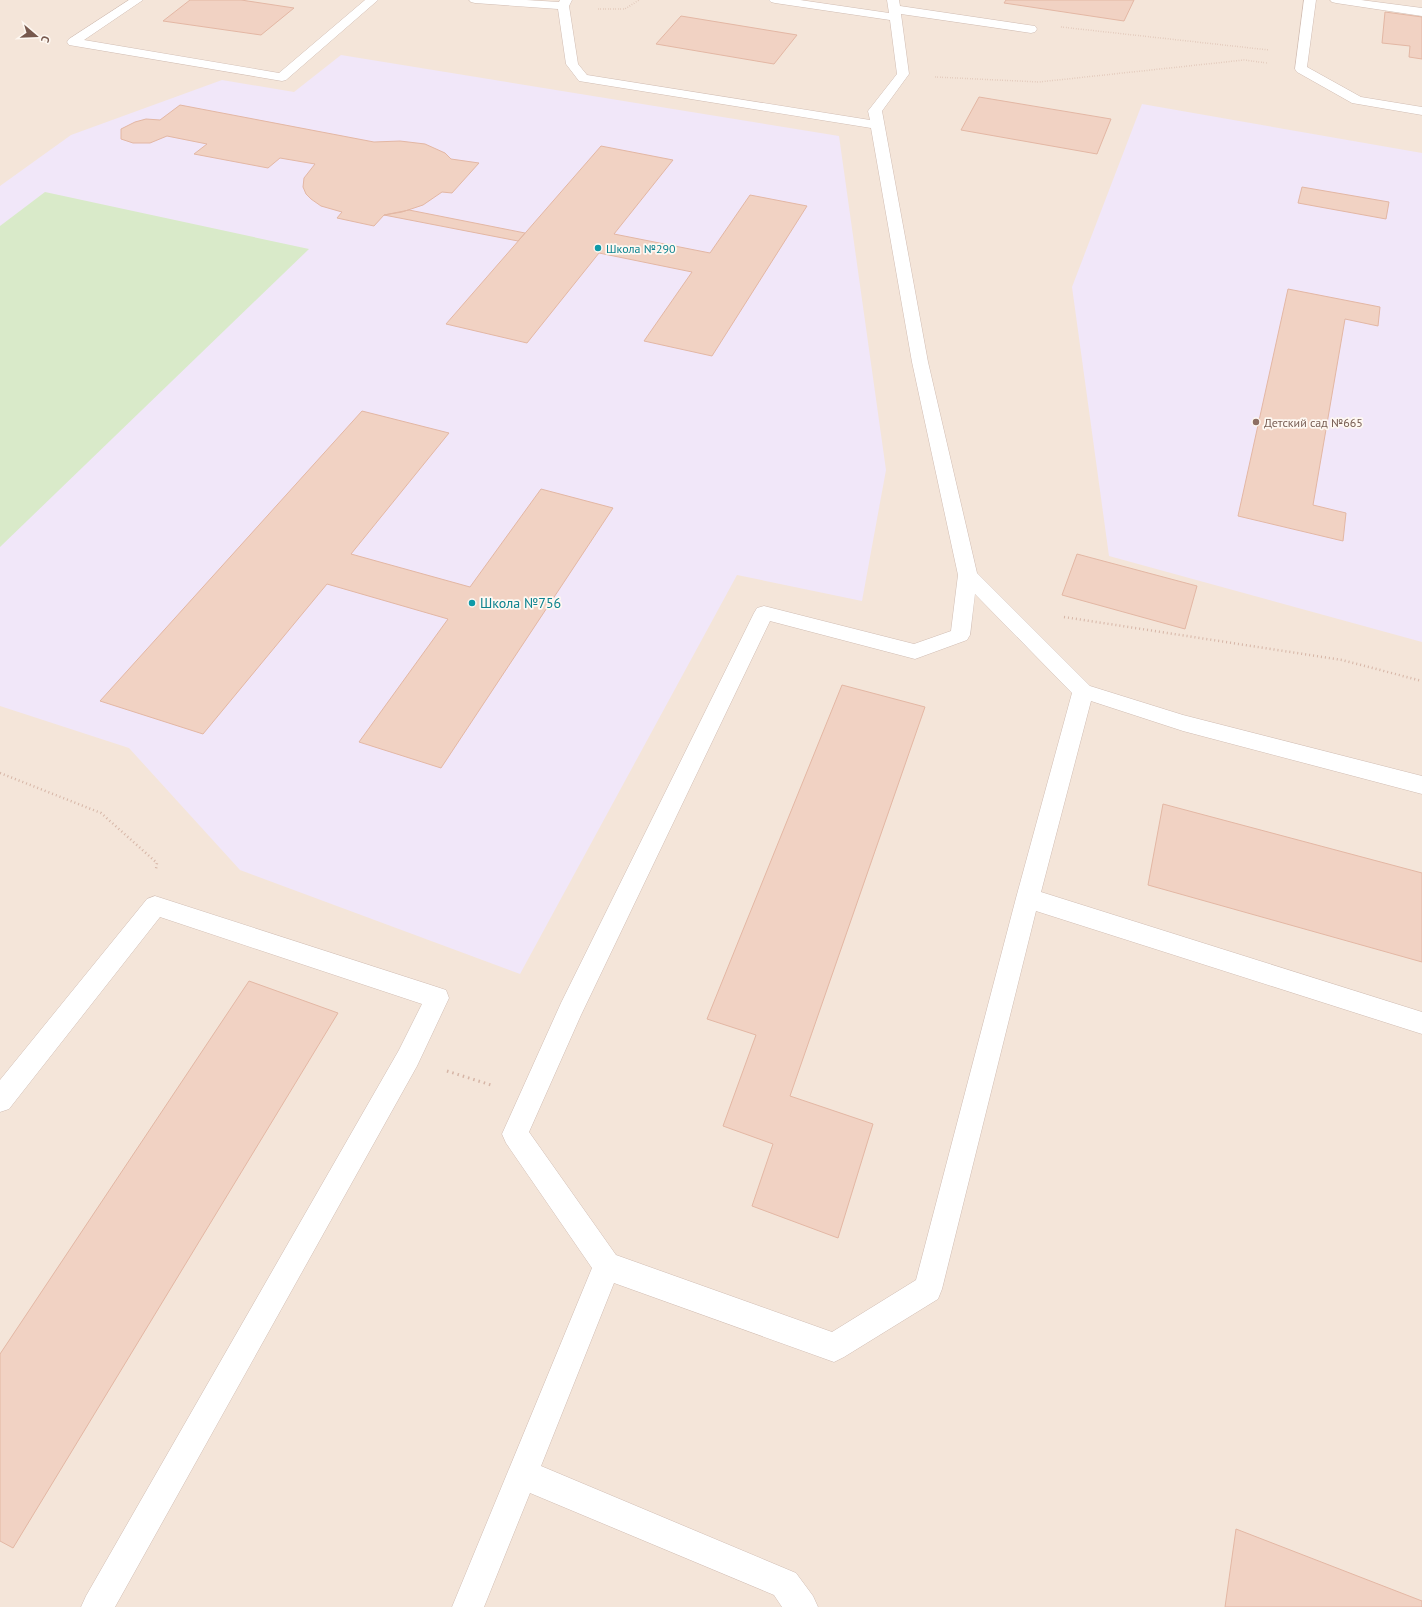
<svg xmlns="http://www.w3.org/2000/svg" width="1422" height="1607" font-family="'PT Sans',sans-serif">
	<rect width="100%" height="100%" fill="#fcf4eb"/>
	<path fill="#f4e5d9" d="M0 0H1422V1607H0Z"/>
	<path fill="#f1e7f9" d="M341 55 839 136 886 470 862 601 737 575 520 974 240 870 129 748 0 706V186L71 135 222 80 294 92Z
		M1142 104 1422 153V642L1109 556 1072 287Z"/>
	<path fill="#d9eac9" d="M45 192 309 249 0 547V226Z"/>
	<path fill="#f1d2c3" stroke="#e3b7a4" d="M190 0H241L294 8 261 35 163 21Z
		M1006 0H1134L1124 21 1004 3Z
		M1385 12 1422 17V59L1409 57 1410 46 1382 43Z
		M681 16 797 35 774 64 656 44Z
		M979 97 1111 119 1097 154 961 130Z
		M180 105 374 142 400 141 425 144 445 153 451 159 479 163 452 193 442 192 423 205 402 212 384 215 374 226 337 218 342 212 321 206 311 199 306 194 303 187 304 178 315 164 280 158 268 168 194 154 207 144 167 136 150 143H133L121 139V129L135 122 146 119 160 120Z
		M601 146 673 160 614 234 710 253 750 195 807 206 712 356 644 341 692 272 599 253 527 343 446 324Z
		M1302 187 1389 202 1386 219 1298 203Z
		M409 210 525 233 518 241 384 215Z
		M1288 289 1380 307 1378 326 1345 319 1313 505 1346 513 1343 541 1238 516Z
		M362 411 449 433 351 554 470 587 541 489 613 508 441 768 359 742 448 619 327 584 203 734 100 701Z
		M1077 554 1197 586 1185 629 1062 595Z
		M842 685 925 707 790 1096 873 1124 838 1238 752 1206 773 1144 723 1126 756 1035 707 1019Z
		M1163 804 1422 873V962L1148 885Z
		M249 981 338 1013 13 1548 0 1541V1354Z
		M1236 1529 1422 1601V1607H1225Z"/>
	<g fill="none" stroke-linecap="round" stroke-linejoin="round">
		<g stroke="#d1bdb3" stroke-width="1">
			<path id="service" d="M129 0H143L84 40 279 73 365 0H378L286 80 282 81 69 45 67 42 69 39Z
				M469 0H526L559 2 560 0H572L569 6 578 64 587 75 870 120 868 111 897 74 890 20 775 3 771 2 769 0H800L889 13 887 0H899L900 6 1035 26 1037 29 1035 32 1031 33 901 14 909 74 882 111 928 362 977 573 1090 686 1183 715 1422 776V794L1183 731 1091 701 1041 892 1422 1012V1034L1036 911 942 1289 938 1299 844 1357 834 1362 614 1283 541 1466 796 1573 813 1596 818 1607H782L774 1595 530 1493 484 1607H452L592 1268 506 1143 502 1134 561 1003 754 613 757 608 764 606 914 644 951 631 958 575 912 362 871 128 579 81 566 64 558 9 475 3 471 2ZM975 594 1072 693 1016 898 916 1280 832 1332 616 1255 529 1132 581 1015 770 621 915 659 967 640 970 635Z
				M1304 0H1316L1307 67 1361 97 1422 107V115L1352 103 1297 72 1295 69Z
				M1330 0H1361L1422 8V16L1336 3 1332 2Z
				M155 896 437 987 446 990 449 998 417 1066 115 1607H81L86 1596 399 1050 422 1004 160 917 9 1109 0 1112V1080L147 899Z"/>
		</g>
		<path stroke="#d6b5a6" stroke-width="1.5" stroke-dasharray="0.5 2" stroke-linecap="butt" d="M598 9H625L639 0
			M1061 27 1269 50
			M935 77 1039 82 1244 60 1267 63"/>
		<path stroke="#d6b5a6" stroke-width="2.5" stroke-dasharray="1 3" stroke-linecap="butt" d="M1064 617 1342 660 1422 681
			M0 773 101 813 157 863 156 869"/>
		<path stroke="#d6b5a6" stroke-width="3" stroke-dasharray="1.5 4" stroke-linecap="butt" d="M447 1071 491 1085"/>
		<use href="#service" fill="#fff" fill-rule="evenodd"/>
	</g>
	<g fill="#0f9aa8" stroke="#fef8f2" stroke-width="1.5">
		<circle cx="598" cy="248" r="4"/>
		<circle cx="472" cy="603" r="4"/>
	</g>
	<circle fill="#8d6e63" stroke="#fef8f2" stroke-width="1.5" cx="1256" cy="422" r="4"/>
	<g text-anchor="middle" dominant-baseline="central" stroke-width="3.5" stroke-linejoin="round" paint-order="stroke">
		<g font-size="12" fill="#0d838f" stroke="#fef8f2" text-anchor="start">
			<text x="606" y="248">Школа №290</text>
		</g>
		<g font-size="12" fill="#785e54" stroke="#fef8f2" text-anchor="start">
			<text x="1264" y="422">Детский сад №665</text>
		</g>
		<g font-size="14" fill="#0d838f" stroke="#fef8f2" text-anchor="start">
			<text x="480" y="603">Школа №756</text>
		</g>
	</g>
	<g transform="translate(36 36) rotate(109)" stroke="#fef8f2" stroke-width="3" paint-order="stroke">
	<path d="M0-3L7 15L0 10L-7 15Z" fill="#77594e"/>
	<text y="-6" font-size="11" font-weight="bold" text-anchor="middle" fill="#77594e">С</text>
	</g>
</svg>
